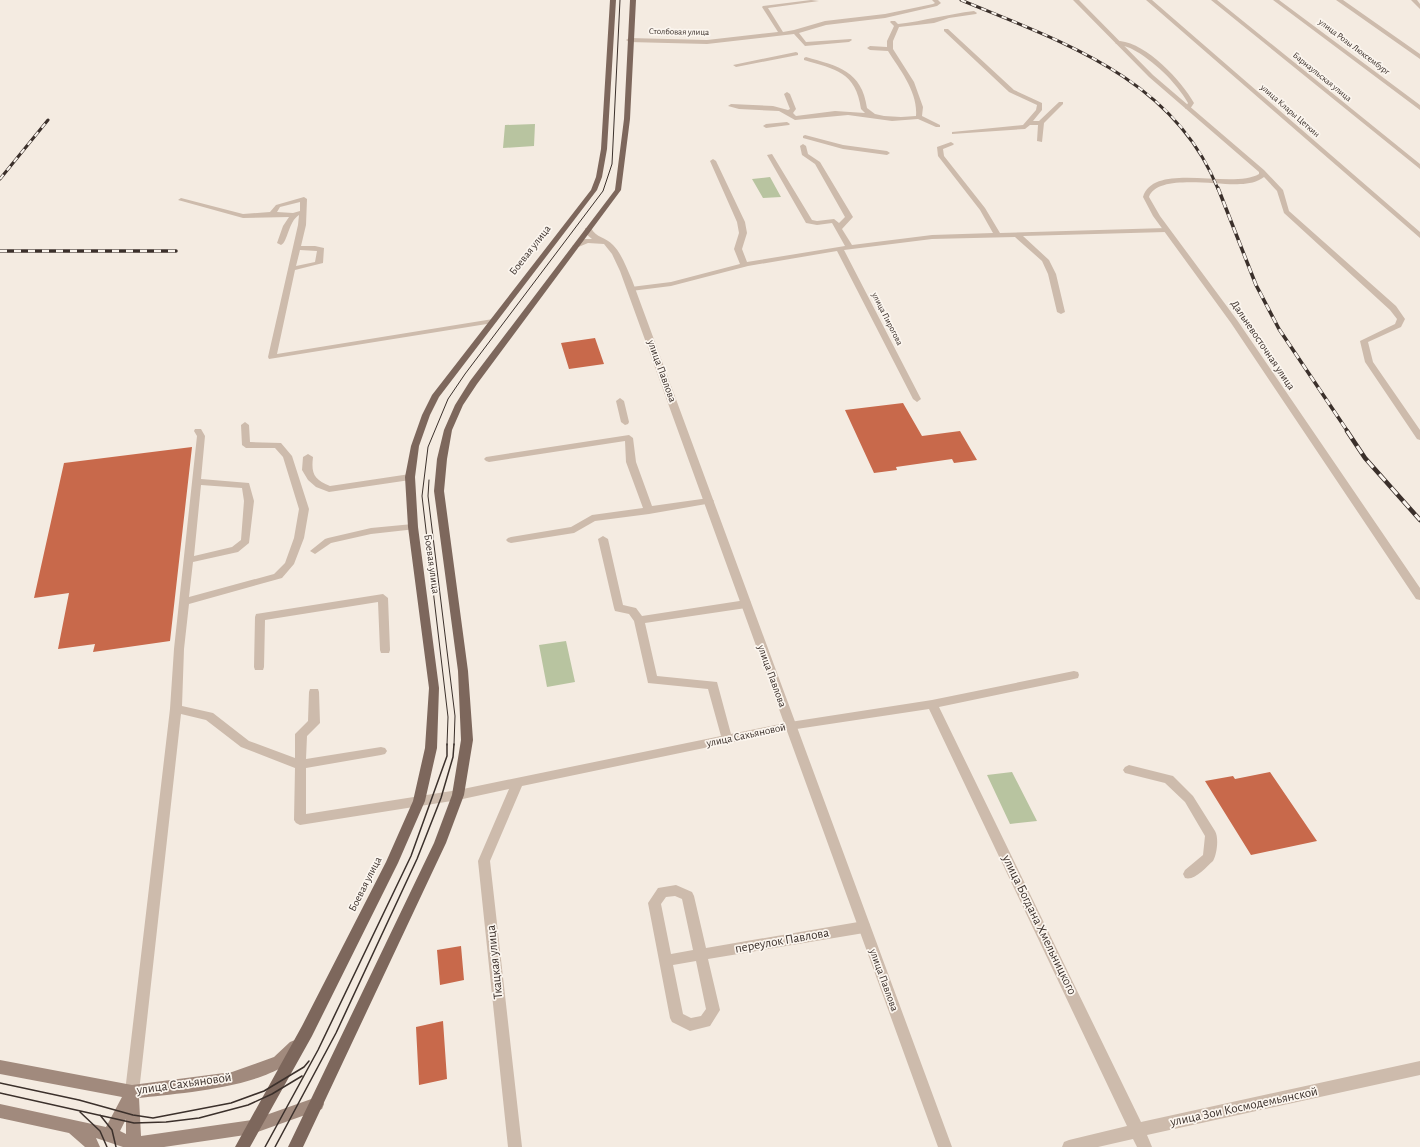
<svg xmlns="http://www.w3.org/2000/svg" width="1420" height="1147" font-family="'Alegreya Sans',sans-serif">
	<rect width="100%" height="100%" fill="#f4ebe1"/>
	<path fill="#b8c4a0" d="M535 124 534 146 503 148 505 125Z
		M770 177 781 197 763 198 752 179Z
		M566 641 575 682 547 687 539 645Z
		M1012 772 1037 821 1010 824 987 775Z"/>
	<path fill="#c8694b" d="M595 338 604 364 569 369 561 343Z
		M903 403 922 436 960 431 977 460 954 463 952 459 896 467 897 470 874 473 845 410Z
		M192 447 170 641 93 652 95 644 58 649 69 593 34 598 64 463Z
		M1270 772 1317 841 1251 855 1205 781 1233 776 1235 779Z
		M461 946 464 980 440 985 437 950Z
		M443 1021 447 1079 419 1085 416 1027Z"/>
	<g fill="none" stroke-linecap="round" stroke-linejoin="round">
		<path fill="#cdbbac" fill-rule="evenodd" d="M811 0 819 1 768 8 783 32 794 30 825 21 885 14 933 4 935 3 932 0H938L941 3 937 6 885 18 826 25 799 33 806 42 851 39 852 40 849 42 805 46 794 34 707 44 629 42 626 40 629 38 707 40 778 32 762 7 763 6Z
			M1146 0H1152L1420 232V238Z
			M1211 0H1217L1420 164V169Z
			M1273 0H1279L1420 105V110Z
			M1336 0H1343L1420 54V59Z
			M1411 0H1417L1420 4V9Z
			M974 11 977 13 976 14 949 18 934 23 899 27 893 41V49L914 82 923 107 922 116 940 125V127H936L918 119 892 121 848 115 795 120 779 111 739 109 728 106 731 104 773 106 788 110 790 109 784 94 787 92 790 94 796 109 793 113 796 116 835 111 865 113 861 109C856 72 835 69 804 60V58L806 57C838 66 862 71 867 108L875 114 884 116 901 117 916 116C918 92 900 70 888 51L870 50 867 48 870 46 887 47V41L894 26 890 22 891 21H895L898 24C924 21 948 14 974 11Z
			M944 29H948L1014 90 1042 103V110L1033 121H1039L1059 102H1063V104L1044 123 1042 142 1037 141 1038 125H1030L1025 129 952 134V132L1023 125 1036 110 1037 105 1009 92 944 31Z
			M1120 41C1147 44 1181 80 1194 103L1190 109H1186L1185 108 1188 103C1176 82 1153 60 1132 49 1127 46 1120 46 1115 43Z
			M796 52 798 53V55L736 67 733 65Z
			M787 122 790 124 789 125 766 128 763 126 766 124Z
			M805 135 843 145 887 151 890 153 887 155 843 149 803 138V136Z
			M951 142 954 144 953 145 943 149 944 156 985 208 1000 233 1166 228 1170 230 1166 232 1023 236 1049 260 1056 274 1065 312 1061 314 1057 312 1048 274 1042 261 1015 237 932 239 844 250 921 399 917 402 913 399 837 251 748 266 671 286 631 291 627 289 631 287 671 282 740 264 734 249 739 233 737 222 710 161 713 159 716 161 745 222 747 233 742 249 747 262 845 246 832 223 817 225 806 223 767 155 772 154 812 220 817 221 834 219 839 223 845 217 815 164 802 155 800 146 803 144 806 146 808 154 820 162 853 217 842 229 852 245 932 235 993 233 980 210 938 156 937 147Z
			M304 197 307 199 306 225 301 246H315L324 248 323 263 295 270 277 354 493 319 497 321 493 323 269 359 268 357 298 225 299 215C288 222 288 242 281 245L277 243 283 226 289 217 243 218 178 200 181 198 243 214 270 212 276 205ZM300 202V211L293 213 277 212 280 207ZM300 250 317 251 315 262 296 266Z
			M620 398 624 401 629 422 628 424 625 425 621 422 616 401Z
			M245 422 249 425 250 442 281 443 292 456 309 509 304 538 294 564 282 578 189 604 184 649 182 706 213 713 249 741 295 758V734L308 721 309 692 310 689H318L319 692 320 723 307 736 306 759 381 747 385 748 387 751 385 754 381 755 306 768V814L458 790 721 736 708 689 648 683 634 621 629 614 615 611 614 608 598 539 603 536 608 539 623 605 636 608 642 616 746 600 750 601 751 604 750 607 746 608 645 623 657 676 717 682 731 734 790 722 932 700 1074 671 1078 672 1079 675 1078 678 1074 679 939 707 1141 1122 1420 1061V1075L1147 1135 1152 1147H1137L1133 1139 1098 1147H1062L1064 1142 1069 1140 1127 1126 929 709 790 730 522 786 490 861 522 1147H508L478 861 509 789 458 800 300 825 296 823 294 820 295 768 241 747 206 720 181 714 139 1092 137 1097 132 1099 127 1097 125 1092 170 709 174 649 197 436 194 431 195 429H201L205 436 201 479 249 483 254 501 249 543 238 552 193 562 189 597 274 574 285 563 294 538 299 509 283 457 275 448H246L242 445 241 425ZM201 485 242 488 244 501 241 540 232 547 194 556Z
			M629 435 633 438 636 462 652 506 709 498 712 499 714 501 712 503 649 514 595 521 574 533 511 543 508 542 506 540 508 538 511 537 571 527 592 515 643 508 626 462 625 441 489 462 486 461 484 459 486 457Z
			M308 454 313 457C311 474 314 479 330 486L410 474 415 477 410 480 329 492 316 487 308 480 302 470 303 457Z
			M413 524 416 525 418 527 416 529 371 534 331 543 315 554 310 551 325 539 328 538 371 528Z
			M383 594 388 598 390 650 389 653H381L380 650 378 602 265 620 264 667 263 670H255L254 667 255 617 256 614Z
			M1129 765 1173 776 1193 796 1215 831C1219 838 1217 854 1213 861 1206 867 1195 881 1185 878L1183 874 1185 870 1203 855 1205 836 1185 802 1165 783 1125 773 1123 770 1125 767Z
			M676 885 692 892 694 896 706 948 864 921 869 923 870 927 869 931 864 933 708 959 720 1010 710 1026 690 1031 672 1022 670 1018 648 903 658 888ZM675 896 682 899 693 950 671 954 661 904 666 897ZM696 961 706 1009 701 1016 691 1018 683 1014 673 965Z"/>
		<path fill="#cdbbac" fill-rule="evenodd" d="M1073 0H1079L1153 75 1264 170 1283 190 1289 211 1396 306 1405 319 1401 327 1368 342 1373 362 1420 430V440L1417 439 1365 362 1360 341 1395 324 1397 319 1390 310 1284 213 1277 191 1264 177C1257 182 1249 184 1240 184 1220 186 1157 173 1149 197L1160 216 1237 320 1420 588V600L1416 599 1231 323 1153 216 1143 197C1154 161 1232 190 1259 174V172L1149 77Z
			M585 228H591C596 238 606 237 613 245 622 254 627 269 632 280L952 1147H938L620 271 612 254 604 244 588 243 576 248 572 246 584 239H592L586 234Z"/>
		<path fill="#a18a7d" fill-rule="evenodd" d="M295 1040 300 1042 302 1047C284 1087 178 1093 139 1098L141 1136 252 1120 317 1097 322 1099 324 1104 322 1109 252 1134 164 1147H123L96 1138 100 1147H85L69 1133 0 1118V1104L106 1127 122 1097 0 1074V1060L132 1085 232 1072 274 1057 290 1042ZM126 1119V1134L120 1131Z"/>
		<path fill="#7d675c" fill-rule="evenodd" d="M610 0H616L607 149 602 177 597 190 439 397 430 415 419 446 415 477 418 527 439 688 437 748 425 801 398 863 312 1036 250 1147H235L302 1026 386 862 413 801 425 748 429 688 408 527 405 477 411 446 422 415 432 395 591 190 596 177 601 149Z
			M630 0H636L630 119 621 190 477 384 463 405 452 430 447 459 444 491 468 671 473 740 464 795 446 843 303 1147H288L434 843 452 795 461 740 458 671 434 491 437 459 444 430 455 405 470 381 615 190 624 119Z"/>
		<path stroke="#3b302b" stroke-width="1" d="M429 480 428 496 455 716 454 745
			M447 745 448 717 422 496 428 447 448 399 465 374 603 191 612 164 620 0"/>
		<path stroke="#3b302b" stroke-width="1.5" d="M0 1083 79 1100 133 1115 153 1118 231 1103 264 1091 304 1067 309 1061
			M0 1093 134 1123 166 1122 199 1118 248 1105 272 1094 302 1076
			M80 1112 100 1131 107 1147
			M100 1115 112 1130 116 1147
			M265 1147 318 1050 411 856 447 756V744
			M275 1147 336 1033 417 859 441 798 453 757 454 744"/>
		<g stroke="#3b302b" stroke-width="3">
			<path id="rail-far2" d="M961 0C1062 42 1174 78 1218 189
				M0 179 48 120"/>
		</g>
		<g stroke="#3b302b" stroke-width="3.5">
			<path id="rail-far1" d="M1218 188 1256 285 1279 329 1348 432
				M0 251H176"/>
		</g>
		<g stroke="#3b302b" stroke-width="4.5">
			<path id="rail" d="M1347 431 1365 458 1420 520"/>
		</g>
		<use href="#rail-far2" stroke="#fbf5ee" stroke-width="2" stroke-dasharray="5.5" stroke-linecap="butt"/>
		<use href="#rail-far1" stroke="#fbf5ee" stroke-width="2.5" stroke-dasharray="7" stroke-linecap="butt"/>
		<use href="#rail" stroke="#fbf5ee" stroke-width="3" stroke-dasharray="9" stroke-linecap="butt"/>
	</g>
	<g text-anchor="middle" dominant-baseline="central" stroke-width="3.5" stroke-linejoin="round" paint-order="stroke">
		<g font-size="9" fill="#3b302b" stroke="#fbf5ee">
			<text transform="translate(679 32) rotate(1)">Столбовая улица</text>
			<text transform="translate(1354 47) rotate(37)">улица Розы Люксембург</text>
			<text transform="translate(1322 77) rotate(39)">Барнаульская улица</text>
			<text transform="translate(1290 111) rotate(41)">улица Клары Цеткин</text>
			<text transform="translate(887 319) rotate(63)">улица Пирогова</text>
		</g>
		<g font-size="11" fill="#3b302b" stroke="#fbf5ee">
			<text transform="translate(530 250) rotate(-52)">Боевая улица</text>
			<text transform="translate(1263 345) rotate(56)">Дальневосточная улица</text>
			<text transform="translate(662 371) rotate(70)">улица Павлова</text>
			<text transform="translate(432 564) rotate(82)">Боевая улица</text>
			<text transform="translate(772 676) rotate(70)">улица Павлова</text>
			<text transform="translate(746 735) rotate(-12)">улица Сахьяновой</text>
			<text transform="translate(365 884) rotate(-63)">Боевая улица</text>
			<text transform="translate(884 980) rotate(70)">улица Павлова</text>
		</g>
		<g font-size="13" fill="#3b302b" stroke="#fbf5ee">
			<text transform="translate(1039 925) rotate(64)">улица Богдана Хмельницкого</text>
			<text transform="translate(782 941) rotate(-10)">переулок Павлова</text>
			<text transform="translate(495 962) rotate(-96)">Ткацкая улица</text>
			<text transform="translate(184 1084) rotate(-8)">улица Сахьяновой</text>
			<text transform="translate(1244 1107) rotate(-12)">улица Зои Космодемьянской</text>
		</g>
	</g>
</svg>
